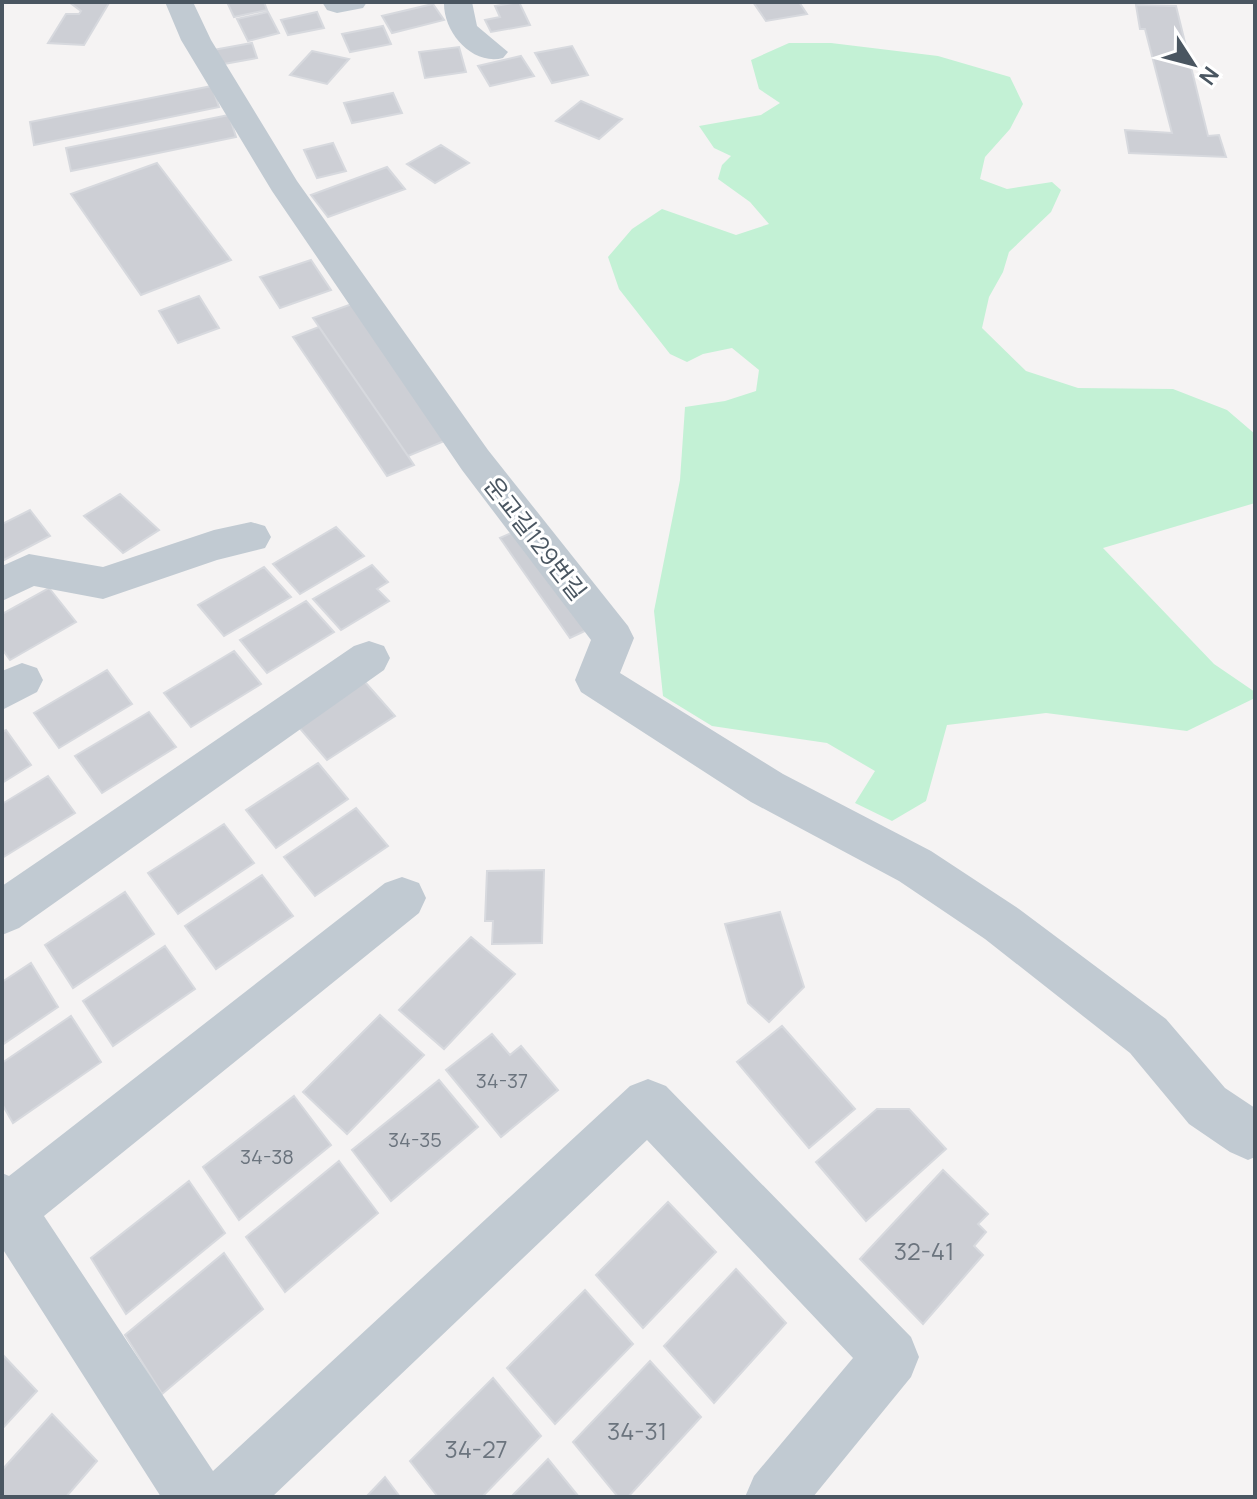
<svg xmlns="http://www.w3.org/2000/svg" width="1257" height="1499" font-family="Manrope,'Noto Sans KR',sans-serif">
	<rect width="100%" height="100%" fill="#f5f3f3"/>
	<path fill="#c3f1d5" d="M789 43H831L938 56 1010 77 1023 104 1010 129 985 157 980 179 1007 189 1052 182 1061 190 1051 212 1009 252 1003 272 989 297 982 328 1026 371 1078 388 1173 389 1227 410 1255 434V503L1103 548 1214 664 1255 692V698L1187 731 1046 713 947 725 926 801 892 821 855 803 875 771 827 743 712 726 663 696 654 611 680 480 685 407 725 401 756 391 759 370 732 348 703 354 687 362 670 354 619 289 608 257 632 229 662 209 736 235 769 224 750 202 718 179 722 165 731 156 714 148 699 126 761 115 780 103 759 89 751 60Z"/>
	<path fill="#cdcfd5" stroke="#d7d9de" stroke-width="2" d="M69 2 109 3 84 45 48 43 66 14H79L81 11Z
		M227 2H264L267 10 234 17Z
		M519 2 530 25 491 32 485 20 500 17 495 6Z
		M753 2H799L807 14 766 21Z
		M433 4 444 20 392 33 382 16Z
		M1136 5 1176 6 1208 136 1219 135 1226 157 1129 153 1125 130 1172 133 1145 29H1140Z
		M268 12 279 33 248 41 237 19Z
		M317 12 324 28 288 35 281 20Z
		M383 26 391 44 350 52 342 34Z
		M252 43 257 58 218 65 213 50Z
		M572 46 588 75 552 83 535 53Z
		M459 47 466 72 425 78 419 52Z
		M312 51 349 59 327 84 290 75Z
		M521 56 534 76 490 86 478 66Z
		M212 86 219 107 34 145 30 122Z
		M393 93 402 113 352 123 344 103Z
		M581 101 622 119 599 139 556 121Z
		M229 115 236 137 71 171 66 148Z
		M333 143 346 171 317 178 304 150Z
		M441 145 469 163 435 183 407 164Z
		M157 163 231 260 141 295 71 194Z
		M387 167 405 189 328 217 311 195Z
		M311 260 331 290 280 308 260 277Z
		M199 296 219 328 178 343 159 311Z
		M352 304 449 439 408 456 313 318Z
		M319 327 408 456 414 465 387 476 293 337Z
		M120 494 159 530 123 553 84 516Z
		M30 510 50 536 2 561V524Z
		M336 527 364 556 300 594 273 564Z
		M520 529 591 628 570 638 500 538Z
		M372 565 388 582 377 589 389 601 341 630 313 599Z
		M264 567 291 597 224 636 198 605Z
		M49 588 76 622 10 660 2 649V614Z
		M306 601 334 632 267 673 240 640Z
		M234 651 261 684 191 727 164 693Z
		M107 670 132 704 59 748 34 713Z
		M365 682 395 716 327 760 297 725Z
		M149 712 176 747 102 793 75 756Z
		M6 730 31 765 2 783V732Z
		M318 763 348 799 276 848 246 810Z
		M48 776 75 813 2 858V804Z
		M356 808 388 846 315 896 284 857Z
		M224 824 254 863 178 914 148 873Z
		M544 870 542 943 492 944 493 921H485L487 871Z
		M262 875 293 916 216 969 185 926Z
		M125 892 154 934 73 988 45 945Z
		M780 912 804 987 769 1022 748 1003 725 924Z
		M471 937 515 974 444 1049 399 1010Z
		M165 946 195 989 113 1046 83 1001Z
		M31 963 58 1007 2 1045V982Z
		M380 1015 424 1055 347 1134 303 1092Z
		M71 1016 101 1062 13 1123 2 1104V1063Z
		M782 1026 855 1109 809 1148 737 1062Z
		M492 1034 510 1055 521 1046 558 1090 501 1137 446 1070Z
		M439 1080 478 1127 391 1201 352 1150Z
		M294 1096 331 1145 239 1220 203 1167Z
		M877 1109H909L946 1149 866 1221 816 1162Z
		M339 1161 378 1213 285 1292 246 1237Z
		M943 1170 988 1214 978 1224 986 1232 974 1246 983 1255 923 1324 860 1259Z
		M189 1181 225 1233 126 1314 91 1258Z
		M668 1202 716 1252 643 1328 596 1275Z
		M224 1253 263 1309 162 1394 125 1335Z
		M736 1269 786 1323 714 1403 664 1346Z
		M585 1290 633 1344 555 1424 507 1368Z
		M2 1354 37 1391 2 1429Z
		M650 1361 701 1417 628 1497H618L573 1442Z
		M493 1378 541 1436 482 1497H438L410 1461Z
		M52 1414 97 1461 66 1497H2V1470Z
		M548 1459 579 1497H511Z
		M385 1477 400 1497H366Z"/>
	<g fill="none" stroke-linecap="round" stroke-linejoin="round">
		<path fill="#c1cad2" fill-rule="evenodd" d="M165 2H193L211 40 297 181 488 450 628 626 634 638 620 673 783 774 931 851 1019 909 1166 1019 1225 1088 1255 1108V1157L1248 1160 1230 1152 1189 1124 1130 1053 985 939 899 881 751 802 581 692 575 680 591 640 462 470 272 191 181 40Z
			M322 2H367L363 8 337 13 327 10Z
			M444 2H472L477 26 508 52 503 58C472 66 443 32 444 2Z
			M251 522 265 526 271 537 265 548 217 560 103 599 34 586 2 601V566L29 554 103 567 214 530Z
			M369 641 384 646 390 658 384 670 19 928 2 935V886L354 646Z
			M22 663 37 668 43 680 37 692 2 710V671Z
			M402 877 419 883 426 898 419 913 44 1216 213 1471 630 1086 648 1079 666 1086 911 1337 919 1357 911 1377 813 1497H745L754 1476 853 1358 647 1140 272 1497H161L2 1248V1173L9 1176 385 883Z"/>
	</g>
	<g text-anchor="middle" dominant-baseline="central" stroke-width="6" stroke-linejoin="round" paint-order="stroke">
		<g font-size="20" fill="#6b747e">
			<text x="502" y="1080">34-37</text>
			<text x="415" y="1139">34-35</text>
			<text x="267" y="1156">34-38</text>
		</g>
		<g font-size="24" fill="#4a5661" stroke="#fff">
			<text transform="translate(536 538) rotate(52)">운교길129번길</text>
		</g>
		<g font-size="24" fill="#6b747e">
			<text x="924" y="1250">32-41</text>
			<text x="637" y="1430">34-31</text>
			<text x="476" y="1448">34-27</text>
		</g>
	</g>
	<rect width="1257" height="1499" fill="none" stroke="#4a5661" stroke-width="8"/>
	<g transform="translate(1193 64) rotate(126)" stroke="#ffffff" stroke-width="6" paint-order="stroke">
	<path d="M0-6L14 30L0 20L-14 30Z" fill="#4a5661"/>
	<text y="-12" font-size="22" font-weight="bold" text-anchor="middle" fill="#4a5661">N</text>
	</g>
</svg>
